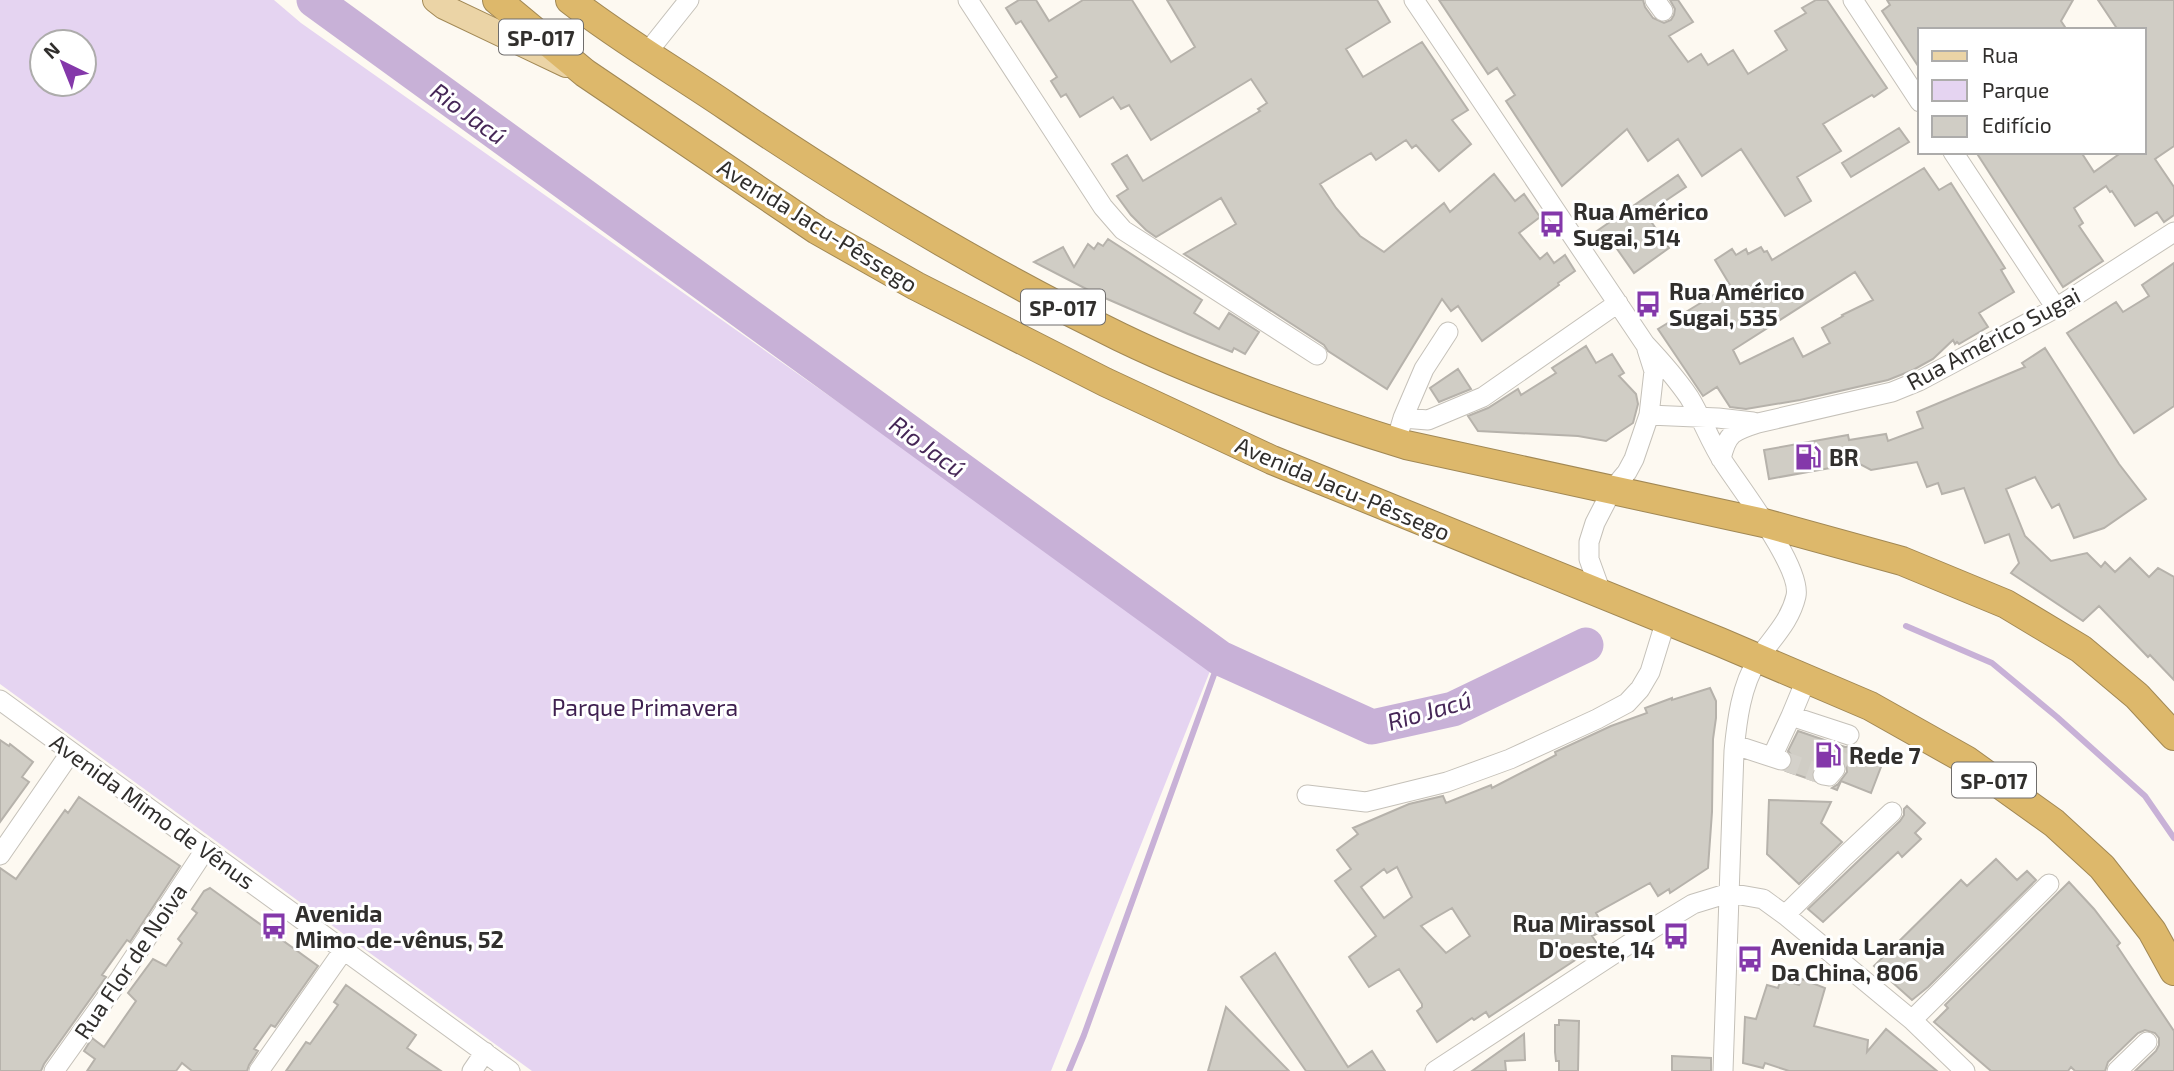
<svg xmlns="http://www.w3.org/2000/svg" width="2174" height="1071" font-family="'Exo 2',sans-serif">
	<rect width="100%" height="100%" fill="#fdf9f1"/>
	<path fill="#e5d4f1" fill-rule="evenodd" d="M0 0H274L301 23 1212 666 1051 1071H532L0 684ZM42 42H84V84H42Z"/>
	<g fill="none" stroke-linecap="round" stroke-linejoin="round">
		<path stroke="#c8b1d7" stroke-width="6" d="M1906 626 1992 663 2057 717 2145 796 2174 838
			M1069 1071 1084 1035 1220 658"/>
		<path stroke="#c8b1d7" stroke-width="35" d="M314 0 1220 658 1372 727 1453 709 1586 645"/>
	</g>
	<path fill="#d0cdc5" stroke="#b6b2ab" stroke-width="2" fill-rule="evenodd" d="M1019 0H1036L1049 21 1083 0H1132L1171 62 1195 47 1167 0H1377L1390 22 1346 49 1363 77 1422 42 1468 110 1452 120 1471 144 1439 171 1416 145 1412 148 1406 140 1376 160 1371 153 1320 184 1336 208 1360 236 1384 252 1444 203 1450 212 1494 174 1515 201 1524 194 1540 217 1519 233 1540 259 1547 253 1554 263 1565 255 1575 271 1558 283 1559 285 1482 341 1458 306 1451 311 1442 299 1387 389 1328 351 1324 345 1184 254 1236 224 1221 198 1156 237 1146 230 1131 215 1117 196 1128 189 1112 164 1127 155 1143 181 1260 111 1258 109 1267 103 1251 79 1151 140 1129 105 1121 109 1113 97 1080 117 1066 94 1061 97 1051 81 1057 77 1021 21 1016 24 1006 8Z
		M1439 0H1643L1645 7 1653 18 1664 23 1671 20 1674 15 1675 9 1670 0H1678L1693 22 1669 36 1688 62 1701 54 1708 65 1733 50 1748 74 1787 50 1775 31 1806 13 1802 8 1816 0H1827L1887 88 1874 97 1872 95 1823 124 1841 151 1797 177 1811 201 1785 216 1741 149 1702 176 1678 139 1648 161 1627 129 1562 186 1506 101 1515 95 1497 68 1488 74Z
		M1887 0H2073L2061 21 2067 30H1920V69L1882 11 1890 5Z
		M2098 0H2174V146L2155 159 2174 187V215L2164 222 2157 212 2135 226 2112 191 2110 192 2106 186 2074 208 2083 223 2079 226 2103 261 2063 287 1976 152H2081L2094 172 2122 152H2144V30H2118Z
		M1899 128 1909 142 1851 177 1842 163Z
		M1924 168 1939 190 1951 183 2005 268 2001 270 2014 292 1979 313 1988 327 1959 344 1957 342 1955 344 1953 340 1933 359 1913 370 1888 380 1800 400 1746 409 1730 407 1717 387 1703 396 1658 329 1730 285 1715 260 1732 249 1736 255 1746 249 1748 254 1761 247 1764 252 1767 251 1772 260ZM1855 272 1873 300 1842 315 1843 316 1822 328 1830 343 1803 357 1793 338 1740 364 1733 350Z
		M1678 175 1686 187 1646 214 1669 248 1634 273 1610 239 1602 245 1594 233Z
		M1108 239 1202 300 1194 313 1219 329 1229 313 1259 332 1245 354 1234 348 1232 352 1188 334 1098 295 1034 262 1063 247 1074 267 1088 244 1094 249 1098 243 1103 246Z
		M2174 263V406L2134 433 2067 333 2116 302 2123 312 2149 296 2142 285Z
		M1586 346 1596 363 1612 354 1624 373 1619 376 1636 394 1638 404 1633 423 1606 441 1578 436 1478 431 1468 416 1488 408 1518 389 1521 395 1556 373 1552 368Z
		M2045 348 2119 464 2146 499 2104 528 2074 538 2059 504 2052 508 2035 477 2006 489 2025 536 2051 561 2087 553 2101 567 2105 562 2115 572 2130 558 2149 577 2158 568 2174 577V680L2150 655 2148 657 2099 606 2083 621 2011 573 2019 563 2009 534 1985 543 1964 488 1942 494 1938 483 1927 487 1917 462 1871 470 1858 463 1769 479 1764 450 1848 435 1849 440 1886 434 1888 441 1923 428 1917 412 2025 367 2022 363Z
		M1458 369 1471 389 1439 402 1430 388Z
		M1710 688 1716 701V718L1713 739 1712 812 1708 868 1670 893 1669 889 1658 896 1650 883 1596 913 1605 930 1592 936 1598 945 1489 1017 1486 1012 1474 1020 1472 1018 1437 1042 1417 1011 1422 1007V1004L1399 969 1369 987 1349 957 1376 936 1335 881 1351 869 1337 850 1358 834 1353 828 1409 804 1443 796 1446 803 1491 785 1492 788 1556 755 1555 752 1611 726 1647 713 1645 708 1672 698V700ZM1397 867 1412 897 1384 918 1361 887 1384 869 1387 873ZM1452 908 1470 936 1446 953 1421 926Z
		M1798 731 1845 747 1853 746 1884 759 1871 793 1841 781 1837 790 1832 788 1838 784 1847 772 1846 764 1838 757 1830 758 1814 767 1811 774 1812 780 1786 771 1793 763V757L1788 751Z
		M0 740 9 746 10 744 33 762 22 777 29 782 0 822Z
		M79 797 180 866 130 942 127 940 102 975 106 977 44 1064 41 1071H0V868L16 879 65 810 68 813Z
		M1769 800 1831 802 1821 823 1842 842 1799 884 1767 854Z
		M1907 806 1925 823 1915 833 1921 839 1902 857 1898 852 1823 922 1808 909 1900 821 1904 815V809Z
		M1996 859 2017 880 2027 871 2036 880 1928 987 1912 1000 1874 966 1961 880 1967 886Z
		M2069 882 2094 909 2120 943 2117 946 2174 1031V1071H2135L2156 1051 2159 1045V1038L2155 1033 2145 1030 2138 1033 2108 1062 2105 1071H2075L2071 1067 2068 1071H1991L1934 1022 1948 1008 1945 1005Z
		M210 888 318 966 275 1027 271 1025 254 1049 258 1051 249 1065 247 1071H192L182 1063 176 1071H87L95 1059 84 1051 92 1038 104 1047 136 1001 128 993 153 959 166 966 182 943 178 939 197 913 192 909 204 891Z
		M1275 953 1348 1067 1372 1051 1385 1071H1306L1241 977Z
		M1781 979 1799 985 1802 979 1825 988 1814 1026 1868 1040 1867 1052 1886 1029 1937 1071H1789L1765 1063 1763 1068 1743 1063 1745 1017 1756 1019 1767 985 1778 988Z
		M346 985 416 1035 407 1048 441 1071H286L306 1042 310 1044 338 1005 334 1002Z
		M1226 1007 1289 1071H1208Z
		M1559 1020 1579 1021 1578 1071H1559V1061H1556L1555 1052V1025H1559Z
		M1524 1034 1525 1060 1505 1061 1506 1071H1472Z
		M1672 1056 1711 1058V1071H1672Z"/>
	<g fill="none" stroke-linecap="round" stroke-linejoin="round">
		<path stroke="#d4d1ca" stroke-width="19" stroke-dasharray="19 10" stroke-linecap="butt" d="M1781 760 1823 775
			M1835 769 1846 744"/>
		<g stroke="#c5c1b9" stroke-width="21">
			<path id="minor" d="M968 0 1103 207 1123 230 1317 355
				M1414 0 1645 344C1661 361 1676 378 1689 397 1702 418 1710 442 1724 463 1741 489 1802 568 1796 596 1790 622 1772 638 1758 659 1741 686 1737 720 1734 751L1723 1071
				M1655 0 1663 11
				M1853 0 1920 102
				M646 54 689 0
				M1953 152 2056 308
				M1649 415 1718 418 1753 422
				M1403 418 1424 369 1448 332
				M1396 442 1403 418 1428 420 1483 397 1618 303
				M1721 459C1727 433 1733 431 1758 423L1892 392 1919 381 2056 308 2174 232
				M1602 595 1589 559V542L1595 523 1612 490 1627 472 1634 459 1649 415 1654 371 1647 349
				M1806 680 1791 716 1849 735
				M0 700 510 1071
				M1735 745 1781 760
				M1772 757 1791 716
				M1823 775 1829 776 1835 769
				M1307 795 1366 802 1447 782 1510 759 1597 719 1627 703 1640 689 1650 672 1666 620
				M0 855 71 752
				M1785 915 1845 856 1892 812
				M1912 1020 2049 884
				M54 1071 119 980 205 850
				M259 1071 343 951
				M472 1071 485 1052
				M1435 1071 1655 927 1693 904 1729 893 1763 899 1785 915 1912 1020 1965 1071
				M2117 1071 2147 1042"/>
		</g>
		<g stroke="#a18855" stroke-width="26">
			<path id="major" d="M435 0 444 7 566 65"/>
		</g>
		<g stroke="#a18855" stroke-width="30">
			<path id="highway" d="M497 0 585 73 817 230 916 286 1105 382 1272 460 1720 642 1870 706 1966 760 2054 823 2102 867 2152 931 2174 971
				M570 0C620 39 675 71 728 107 853 192 983 270 1120 337 1211 381 1309 415 1406 445L1764 523 1902 561 2006 604 2081 649 2137 696 2174 736"/>
		</g>
		<use href="#minor" stroke="#fff" stroke-width="19"/>
		<use href="#major" stroke="#ebd4a6" stroke-width="24"/>
		<use href="#highway" stroke="#ddb86b" stroke-width="28"/>
	</g>
	<defs>
		<g id="bus-bare" transform="scale(2.1)"><path d="M-5-6H5V4H4V6H2V4H-2V6H-4V4H-5ZM-3.5-4V0h7V-4ZM-3.5 1.2v1.5H-2V1.2ZM2 1.2v1.5H3.5V1.2Z" fill="#8438aa" stroke="#fff" stroke-width="2.5" paint-order="stroke"/></g>
		<g id="fuel-bare" transform="scale(2.1)"><path d="M-5.5-6h7V0h2V4h1.3V-2.5L3-4.5l.8-.8L6-3V5H2.5V1h-1V6h-7ZM-4.2-4.7v3.2H.2V-4.7Z" fill="#8438aa" stroke="#fff" stroke-width="2.5" paint-order="stroke"/></g>
	</defs>
	<g fill-rule="evenodd">
		<use href="#bus-bare" x="1552" y="224"/>
		<use href="#bus-bare" x="1648" y="304"/>
		<use href="#fuel-bare" x="1808" y="457"/>
		<use href="#fuel-bare" x="1828" y="755"/>
		<use href="#bus-bare" x="274" y="926"/>
		<use href="#bus-bare" x="1676" y="936"/>
		<use href="#bus-bare" x="1750" y="959"/>
	</g>
	<g text-anchor="middle" dominant-baseline="central" stroke-width="6" stroke-linejoin="round" paint-order="stroke">
		<g fill="#fff" stroke="#6f6d6c" stroke-width="2">
			<rect x="499" y="19.5" width="84" height="35" rx="5"/>
			<rect x="1021" y="289.5" width="84" height="35" rx="5"/>
			<rect x="1952" y="762.5" width="84" height="35" rx="5"/>
		</g>
		<g font-size="21" font-weight="bold" fill="#312f2d">
			<text x="541" y="37">SP-017</text>
			<text x="1063" y="307">SP-017</text>
			<text x="1994" y="780">SP-017</text>
		</g>
		<g font-size="23" font-weight="bold" fill="#312f2d" stroke="#fff" text-anchor="start">
			<text x="1573" y="211">Rua Américo<tspan x="1573" dy="26">Sugai, 514</tspan></text>
			<text x="1669" y="291">Rua Américo<tspan x="1669" dy="26">Sugai, 535</tspan></text>
			<text x="1829" y="457">BR</text>
			<text x="1849" y="755">Rede 7</text>
			<text x="295" y="913">Avenida<tspan x="295" dy="26">Mimo-de-vênus, 52</tspan></text>
			<text x="1655" y="923" text-anchor="end">Rua Mirassol<tspan x="1655" dy="26">D'oeste, 14</tspan></text>
			<text x="1771" y="946">Avenida Laranja<tspan x="1771" dy="26">Da China, 806</tspan></text>
		</g>
		<g font-size="23" fill="#312f2d" stroke="#fff">
			<text transform="translate(818 225) rotate(32)">Avenida Jacu-Pêssego</text>
			<text transform="translate(1993 338) rotate(-28)">Rua Américo Sugai</text>
			<text transform="translate(1343 488) rotate(23)">Avenida Jacu-Pêssego</text>
			<text transform="translate(153 811) rotate(36)">Avenida Mimo de Vênus</text>
			<text transform="translate(130 961) rotate(-56)">Rua Flor de Noiva</text>
		</g>
		<g font-size="23" fill="#3f2050" stroke="#fff">
			<text x="645" y="707">Parque Primavera</text>
		</g>
		<g font-size="24" font-style="italic" fill="#462757" stroke="#fff">
			<text transform="translate(469 113) rotate(36)">Rio Jacú</text>
			<text transform="translate(928 446) rotate(36)">Rio Jacú</text>
			<text transform="translate(1429 710) rotate(-16)">Rio Jacú</text>
		</g>
	</g>
	<rect x="1918" y="28" width="228" height="126" fill="#ffffff" stroke="#adacab" stroke-width="2"/>
	<rect x="1932" y="51" width="35" height="10" fill="#ebd4a6" stroke="#adacab" stroke-width="2"/>
	<text x="1982" y="63" font-size="21" fill="#312f2d">Rua</text>
	<rect x="1932" y="80" width="35" height="21" fill="#e5d4f1" stroke="#adacab" stroke-width="2"/>
	<text x="1982" y="98" font-size="21" fill="#312f2d">Parque</text>
	<rect x="1932" y="116" width="35" height="21" fill="#d0cdc5" stroke="#adacab" stroke-width="2"/>
	<text x="1982" y="133" font-size="21" fill="#312f2d">Edifício</text>
	<g transform="translate(63 63) rotate(317)"><circle r="33" fill="#ffffff" stroke="#adacab" stroke-width="2"/>
	<path d="M0-5L12 26L0 18L-12 26Z" fill="#8438aa"/>
	<text y="-10" font-size="19" font-weight="bold" text-anchor="middle" fill="#312f2d">N</text>
	</g>
</svg>
